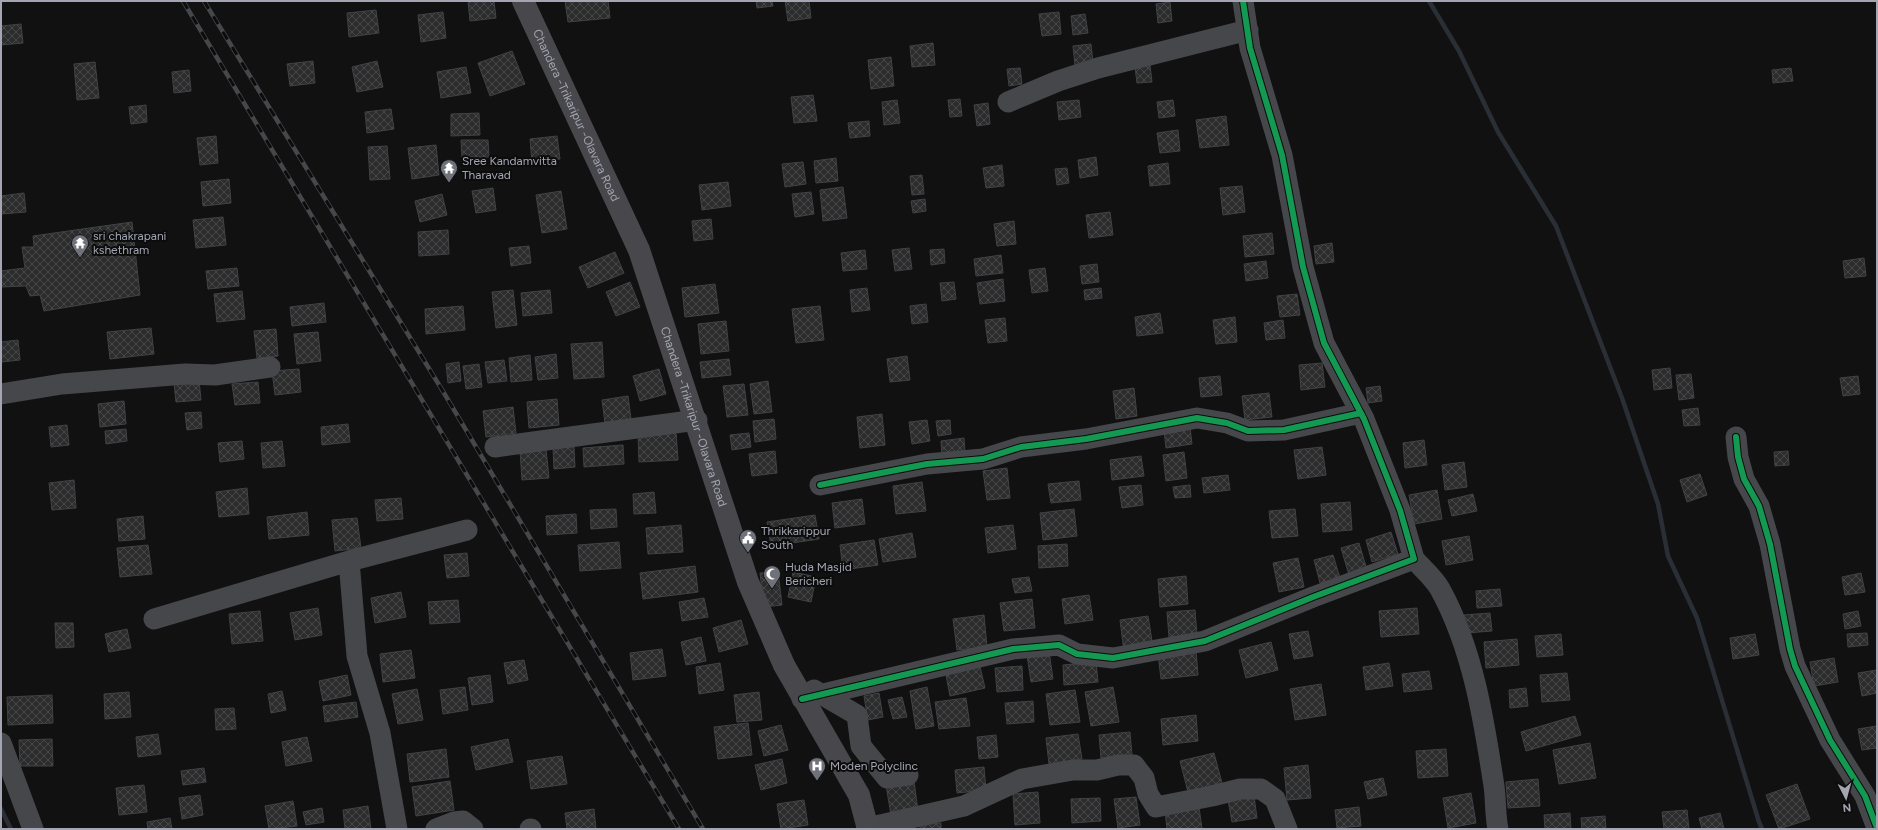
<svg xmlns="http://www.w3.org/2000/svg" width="1878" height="830" font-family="Figtree,sans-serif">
	<defs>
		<pattern id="building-cross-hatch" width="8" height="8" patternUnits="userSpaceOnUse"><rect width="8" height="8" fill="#2c2c2d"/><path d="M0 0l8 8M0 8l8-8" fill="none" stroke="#474849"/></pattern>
	</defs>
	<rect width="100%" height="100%" fill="#111112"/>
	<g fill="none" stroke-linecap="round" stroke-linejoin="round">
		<path stroke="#292f35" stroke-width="4.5" d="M1429 1 1459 51 1498 132 1556 226 1622 398 1658 504 1668 556 1697 618 1759 822 1762 829
			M1 809 11 829"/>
	</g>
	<path fill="url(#building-cross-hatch)" stroke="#414245" d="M468 1H494L496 18 470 21Z
		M565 1H608L610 18 568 22Z
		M756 1H772L773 6 757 8Z
		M785 1H809L811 18 788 21Z
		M1170 2 1172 21 1158 23 1156 4Z
		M376 10 379 33 349 37 347 13Z
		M443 12 446 38 421 42 418 15Z
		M1059 12 1061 34 1042 36 1039 14Z
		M1085 14 1088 33 1073 35 1071 16Z
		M21 24 23 43 1 45V26Z
		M933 43 935 65 912 67 910 46Z
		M1091 44 1093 63 1075 66 1073 46Z
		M512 51 525 84 490 96 478 63Z
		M891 57 894 86 871 89 868 60Z
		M313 61 315 83 290 86 287 64Z
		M377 61 383 87 357 92 352 67Z
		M95 62 99 98 77 100 74 64Z
		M1150 65 1152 82 1137 83 1135 67Z
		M466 67 471 93 441 98 437 72Z
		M1020 68 1022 84 1009 86 1007 69Z
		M1791 68 1793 81 1773 83 1772 70Z
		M189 70 191 91 174 93 172 72Z
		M813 95 817 121 794 123 791 97Z
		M960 99 962 116 950 117 948 100Z
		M897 100 900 123 884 125 882 102Z
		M1079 100 1081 117 1059 120 1057 102Z
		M1173 100 1175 116 1159 118 1157 102Z
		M988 103 990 124 977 126 974 105Z
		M146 105 147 122 131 124 129 107Z
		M391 109 394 129 367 133 365 112Z
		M479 113 480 135 451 136V114Z
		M1226 116 1229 145 1200 148 1196 120Z
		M869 121 870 136 850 138 848 123Z
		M1178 130 1180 151 1160 153 1157 133Z
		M216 136 218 163 200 165 197 138Z
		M557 136 560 159 532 162 530 139Z
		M461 140H488L489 157H462Z
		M436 145 439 175 412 179 408 148Z
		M387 146 390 179 370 180 368 147Z
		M1096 157 1098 175 1080 178 1078 160Z
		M836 158 838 181 816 183 814 161Z
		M803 162 806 184 785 187 782 164Z
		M1168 163 1170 184 1150 186 1148 166Z
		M1002 165 1004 186 986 188 983 168Z
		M1067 168 1069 183 1057 185 1055 169Z
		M922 175 924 194 912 195 910 176Z
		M229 179 231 203 203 206 201 182Z
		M728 182 731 206 702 210 699 185Z
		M1242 186 1245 212 1223 215 1220 188Z
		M843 187 847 218 823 221 820 190Z
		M493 188 496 210 476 213 472 191Z
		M561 191 567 229 542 233 536 195Z
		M811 192 814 214 795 217 792 194Z
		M24 193 26 212 1 214V196Z
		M442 194 447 215 420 222 415 201Z
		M925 199 926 211 913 213 911 201Z
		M1110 212 1113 235 1089 238 1086 215Z
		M223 217 226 245 196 248 193 220Z
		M711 219 713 239 694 241 692 221Z
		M1014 221 1016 244 997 246 994 224Z
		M132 222 140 295 44 311 40 295 30 296 26 286 1 287V271L25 268 22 247H34L33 236Z
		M448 230 449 254 419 256 418 232Z
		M1272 233 1274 254 1245 257 1243 236Z
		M1332 243 1334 262 1316 264 1314 246Z
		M529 246 531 263 511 266 509 248Z
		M909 248 912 269 895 271 892 250Z
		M944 249 945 263 931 265 930 250Z
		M865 250 867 269 843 271 841 253Z
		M615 252 624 273 588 288 579 267Z
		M1001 255 1003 273 976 276 974 259Z
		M1864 258 1866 276 1845 278 1843 261Z
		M1266 261 1268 278 1246 281 1244 264Z
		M1097 264 1099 282 1082 284 1080 266Z
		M237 268 239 286 208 289 206 271Z
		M1045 268 1048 291 1032 293 1029 270Z
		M1003 279 1005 301 980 304 977 283Z
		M630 282 640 307 616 316 606 292Z
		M954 282 956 299 942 301 940 283Z
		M715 284 719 313 685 317 682 288Z
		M867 288 870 310 852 312 850 290Z
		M1101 288 1102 298 1085 300 1084 290Z
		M513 290 517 325 496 328 492 292Z
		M550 290 552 313 523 316 521 293Z
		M242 291 245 319 217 322 214 294Z
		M1297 294 1300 315 1280 317 1277 296Z
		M324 303 326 322 292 326 290 307Z
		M926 304 928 322 912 324 910 306Z
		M463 306 465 330 426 334 425 309Z
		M820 306 824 340 796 343 792 309Z
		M1160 313 1163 333 1137 336 1135 317Z
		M1235 317 1237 342 1216 344 1213 320Z
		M1005 318 1007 341 988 343 985 320Z
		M1283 320 1285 338 1266 340 1264 323Z
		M726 321 729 351 701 354 698 324Z
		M151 328 154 354 110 359 107 332Z
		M276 329 278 356 257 358 254 331Z
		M318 332 321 361 297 364 294 334Z
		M18 340 20 360 1 362V342Z
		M602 342 604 377 574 379 571 344Z
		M556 354 558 378 538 380 535 357Z
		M530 355 532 380 511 382 509 358Z
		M907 356 910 380 890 382 887 359Z
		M729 359 731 375 702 378 700 362Z
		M504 360 507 381 488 383 485 362Z
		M459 362 461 381 448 383 446 364Z
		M1322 363 1325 387 1301 390 1299 365Z
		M479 364 482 387 466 389 463 366Z
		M1670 368 1672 388 1654 390 1652 370Z
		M299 369 301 392 275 395 272 371Z
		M659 369 666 394 640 401 633 376Z
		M1691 374 1694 398 1679 400 1676 375Z
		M1220 376 1222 395 1201 397 1199 378Z
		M1858 376 1860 394 1843 396 1840 378Z
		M199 380 201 400 176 402 174 383Z
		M768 381 772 412 754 414 750 384Z
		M258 382 260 403 235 405 232 384Z
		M744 384 748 415 727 417 723 386Z
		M1380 386 1382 401 1368 403 1366 388Z
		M1134 388 1137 416 1116 419 1113 391Z
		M1269 393 1272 417 1245 420 1242 396Z
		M628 396 631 419 605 423 602 400Z
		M557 399 559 425 529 428 527 402Z
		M124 401 126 424 100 427 98 404Z
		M513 407 516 433 486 437 483 411Z
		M1698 408 1700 425 1684 426 1682 410Z
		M201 412 202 428 187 430 185 413Z
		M882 414 885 445 860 448 857 417Z
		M774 419 776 439 755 442 753 421Z
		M927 420 930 441 912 444 909 422Z
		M950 420 951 434 938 436 936 421Z
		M348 424 350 442 322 445 321 427Z
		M67 425 69 445 51 447 49 427Z
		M1190 427 1192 444 1166 448 1164 430Z
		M126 429 127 441 106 444 105 431Z
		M676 432 678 460 639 462 638 434Z
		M749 433 751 447 732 450 730 435Z
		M964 438 965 453 942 456 941 441Z
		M1424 440 1427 465 1405 468 1403 443Z
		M242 441 244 459 220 462 218 443Z
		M282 441 285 466 263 468 261 443Z
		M623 445 624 464 584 467 583 448Z
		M574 447 575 467 554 469 553 448Z
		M1322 447 1326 475 1298 479 1294 450Z
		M546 449 549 478 522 480 520 451Z
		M775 451 777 473 752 476 749 454Z
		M1788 451 1789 465 1775 466 1774 452Z
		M1184 452 1187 478 1166 481 1163 455Z
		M1141 456 1144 476 1112 480 1110 460Z
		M1464 462 1467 487 1445 490 1442 465Z
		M1007 468 1010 498 987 500 983 471Z
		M1700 474 1707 495 1687 502 1680 480Z
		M1228 475 1230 490 1204 493 1202 478Z
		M74 480 76 508 52 510 49 483Z
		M1079 481 1081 500 1051 503 1048 484Z
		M922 482 926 511 896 514 893 486Z
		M1141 485 1143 505 1122 508 1119 487Z
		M1190 485 1191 497 1175 498 1173 487Z
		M247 488 249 514 219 517 216 492Z
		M1437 490 1442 519 1414 524 1409 495Z
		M654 492 656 513 634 514 633 494Z
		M1473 494 1477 511 1452 516 1448 500Z
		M401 498 403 519 377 521 375 500Z
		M862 499 865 524 835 528 832 503Z
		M1350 502 1352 530 1323 532 1321 504Z
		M616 509 617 527 591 529 590 510Z
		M1074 509 1077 536 1043 540 1040 513Z
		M1295 509 1298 536 1272 538 1269 511Z
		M307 512 309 535 269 539 267 517Z
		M576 514 577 533 547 535 546 516Z
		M815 515 819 539 771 546 767 522Z
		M143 516 145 539 119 541 117 519Z
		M357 518 361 548 335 551 332 520Z
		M681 525 683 552 648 554 646 528Z
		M1013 525 1016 549 988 553 985 528Z
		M1391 532 1398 554 1372 562 1366 540Z
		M912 533 916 557 883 562 879 539Z
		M1469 536 1473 560 1446 565 1442 541Z
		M874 540 878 565 843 570 840 545Z
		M619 542 621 568 580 571 578 545Z
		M1359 543 1367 570 1349 575 1341 548Z
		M1067 544 1068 566 1039 568 1038 546Z
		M148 545 152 574 120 577 117 548Z
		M467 553 469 576 447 578 444 555Z
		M1333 555 1340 578 1320 583 1314 560Z
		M1298 558 1304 587 1279 592 1273 563Z
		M695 566 698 592 643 599 640 573Z
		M778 571 782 605 764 607 760 573Z
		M793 572 816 577 811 602 788 597Z
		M1861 573 1865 592 1845 595 1842 577Z
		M1186 576 1188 604 1160 607 1158 579Z
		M1029 577 1032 591 1015 593 1012 579Z
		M1500 589 1502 606 1477 608 1476 591Z
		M401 592 406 617 375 623 371 598Z
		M1089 595 1093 620 1065 624 1062 599Z
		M704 598 708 617 682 621 679 602Z
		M1032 599 1035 628 1004 631 1000 603Z
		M458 600 460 622 430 624 428 602Z
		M318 608 322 635 295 640 290 613Z
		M1417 608 1419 634 1381 637 1379 611Z
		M1195 610 1197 635 1169 637 1167 612Z
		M260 611 263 641 232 644 229 614Z
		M1858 611 1861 626 1845 629 1843 614Z
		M1490 613 1492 631 1466 633 1464 615Z
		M984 615 987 647 957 650 953 619Z
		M1148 616 1153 647 1124 651 1120 620Z
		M741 620 748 644 719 652 713 628Z
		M55 623H73L74 647 56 648Z
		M127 629 131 648 109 652 105 634Z
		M1308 631 1313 656 1294 659 1289 634Z
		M1867 633 1868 645 1848 647 1847 634Z
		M1561 634 1563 655 1537 657 1535 636Z
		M1755 634 1759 655 1733 659 1730 638Z
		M701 637 706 661 686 665 681 642Z
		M1517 639 1519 665 1486 668 1484 642Z
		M1271 642 1278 670 1246 678 1239 650Z
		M662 649 666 676 633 680 630 653Z
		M411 650 415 678 383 682 380 654Z
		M1049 651 1053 679 1031 682 1027 655Z
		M1196 651 1198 675 1161 679 1158 654Z
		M1834 658 1838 682 1814 686 1810 662Z
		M524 660 528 680 508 684 504 663Z
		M1096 662 1098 682 1064 685 1063 665Z
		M720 663 724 690 699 694 696 667Z
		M1389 663 1393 686 1366 690 1363 667Z
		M1022 666 1023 690 997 692 995 668Z
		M980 667 985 688 950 696 946 675Z
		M1877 670V693L1862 696 1858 673Z
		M1429 671 1432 689 1404 692 1402 674Z
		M1567 673 1570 700 1542 702 1540 675Z
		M347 675 351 695 323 701 319 681Z
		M490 675 493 702 472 705 468 678Z
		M1321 684 1326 715 1295 720 1290 689Z
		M465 687 468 710 443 714 440 690Z
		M927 687 934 726 916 729 910 691Z
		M1113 687 1119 722 1091 726 1085 692Z
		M1526 688 1528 706 1510 708 1509 690Z
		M417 689 423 720 398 724 392 694Z
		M1075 690 1080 722 1050 725 1046 694Z
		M282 691 286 710 271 713 268 694Z
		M129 692 131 717 105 719 104 694Z
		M759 692 762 720 737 722 734 695Z
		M879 693 883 717 868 720 864 696Z
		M52 695 53 723 8 725 7 697Z
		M902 697 907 717 893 719 888 700Z
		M966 698 970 726 939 729 935 702Z
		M1033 701 1034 722 1007 724 1005 703Z
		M356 702 358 717 325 722 323 706Z
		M234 708 236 729 216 730 215 709Z
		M1196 715 1198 741 1163 745 1161 719Z
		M1575 716 1581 735 1526 751 1521 732Z
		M748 723 752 755 718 759 714 727Z
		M781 725 788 750 764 756 758 731Z
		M1877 726V748L1862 750 1858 729Z
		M1130 732 1132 755 1101 758 1099 735Z
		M158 734 161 754 138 757 136 737Z
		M1078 734 1082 759 1049 764 1046 738Z
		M996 735 998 757 979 759 977 737Z
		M307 737 312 761 286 766 282 742Z
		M52 739 53 766H20L19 740Z
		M508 739 513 762 476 770 471 747Z
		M1590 743 1596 778 1559 784 1553 750Z
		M446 749 449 777 410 782 407 754Z
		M1446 749 1448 776 1418 778 1416 751Z
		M1214 753 1222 783 1188 792 1180 761Z
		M562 756 567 784 531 789 527 761Z
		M782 759 787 783 761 790 755 765Z
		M1308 765 1311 798 1287 800 1284 768Z
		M984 767 986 790 957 793 955 770Z
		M204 768 206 782 183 785 181 771Z
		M1383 778 1387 795 1368 799 1364 782Z
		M1538 779 1540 806 1508 808 1506 782Z
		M450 781 454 810 416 816 412 787Z
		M914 781 918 811 891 815 886 785Z
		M1797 784 1810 819 1779 829 1766 795Z
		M144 785 147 812 119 815 116 788Z
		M1038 792 1040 823 1015 825 1013 794Z
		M1471 793 1476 823 1448 828 1443 798Z
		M200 795 203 815 182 819 179 798Z
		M1254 796 1257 818 1232 822 1228 800Z
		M1136 797 1140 825 1118 828 1114 799Z
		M1100 798 1101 821 1072 823 1071 799Z
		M804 800 808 825 781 829 777 804Z
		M293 801 297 826 269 829 265 806Z
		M368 806 371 829H345L343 810Z
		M1199 807 1202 829H1167L1165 810Z
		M1359 807 1361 826 1337 828 1335 810Z
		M322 808 324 822 306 825 303 812Z
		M594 809 596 829H567L565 813Z
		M1687 810 1689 829H1664L1662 812Z
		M1570 813 1571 829H1545L1544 815Z
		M1720 813 1724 829H1702L1699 818Z
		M1605 816 1606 829H1582L1581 818Z
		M170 818 172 829H148L147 822Z
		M941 823V829H920V825Z"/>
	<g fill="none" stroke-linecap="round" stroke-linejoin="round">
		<path stroke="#46474a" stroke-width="21" d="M1008 102 1058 81 1098 68 1248 30
			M1 394 62 384 185 374 215 375 270 367
			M1736 437 1738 457 1744 479 1759 506 1770 544 1790 649 1795 666 1830 740 1865 796 1877 828
			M495 447 697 420
			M820 485 927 464 983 459 1021 447 1086 439 1197 418 1227 423 1248 431 1284 430 1361 413
			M1414 559C1423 569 1434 578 1440 589 1473 649 1484 720 1494 786 1496 800 1495 815 1498 829
			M154 619 349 561
			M814 690 857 715 861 746 887 778 908 775
			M802 699 1013 649 1059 645 1077 654 1113 658 1205 641 1313 597 1414 559 1400 510 1364 419 1324 343 1303 267 1282 155 1250 48 1243 1
			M1 743 33 829
			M867 828 964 806 1022 779 1073 770H1097L1118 765H1134L1144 778 1148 794 1156 807 1212 796 1240 789H1261L1275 799 1287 829
			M397 829 380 733 357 656 349 561 467 530
			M436 829 454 822 463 821 473 829
			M530 829H531"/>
		<path stroke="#48484c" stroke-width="22" id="s1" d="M523 1 639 250 748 582 784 665 859 795 868 829"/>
		<g stroke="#46474a" stroke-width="4.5">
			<path id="rail" d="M183 1 679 829
				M204 1 444 393 703 829"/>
		</g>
		<use href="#rail" stroke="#0c0c0d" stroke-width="3" stroke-dasharray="9" stroke-linecap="butt"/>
		<g stroke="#0c0c0d" stroke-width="8">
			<path id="cycleway" d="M1736 437 1738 457 1744 479 1759 506 1770 544 1790 649 1795 666 1830 740 1865 796 1877 828
				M820 485 927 464 983 459 1021 447 1086 439 1197 418 1227 423 1248 431 1284 430 1361 413
				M802 699 1013 649 1059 645 1077 654 1113 658 1205 641 1313 597 1414 559 1400 510 1364 419 1324 343 1303 267 1282 155 1250 48 1243 1"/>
		</g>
		<use href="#cycleway" stroke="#139951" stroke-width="6"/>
	</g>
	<defs>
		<g id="temple-pin" transform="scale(0.9)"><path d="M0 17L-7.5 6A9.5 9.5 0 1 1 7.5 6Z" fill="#70727a" stroke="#0c0c0d"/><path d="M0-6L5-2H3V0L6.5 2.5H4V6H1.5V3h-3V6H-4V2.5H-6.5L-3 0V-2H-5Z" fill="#fff"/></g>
		<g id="civic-pin" transform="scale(0.9)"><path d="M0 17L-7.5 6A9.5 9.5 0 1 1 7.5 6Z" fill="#70727a" stroke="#0c0c0d"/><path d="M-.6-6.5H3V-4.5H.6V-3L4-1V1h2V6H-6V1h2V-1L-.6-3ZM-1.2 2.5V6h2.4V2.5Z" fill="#fff"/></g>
		<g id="mosque-pin" transform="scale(0.9)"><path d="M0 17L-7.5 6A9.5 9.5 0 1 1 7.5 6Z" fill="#70727a" stroke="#0c0c0d"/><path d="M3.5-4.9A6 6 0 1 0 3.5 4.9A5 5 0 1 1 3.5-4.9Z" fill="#fff"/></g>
		<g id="hospital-pin" transform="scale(0.9)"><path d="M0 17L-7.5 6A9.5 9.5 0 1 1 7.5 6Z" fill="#70727a" stroke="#0c0c0d"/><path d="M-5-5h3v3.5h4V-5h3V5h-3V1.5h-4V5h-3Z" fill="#fff"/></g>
	</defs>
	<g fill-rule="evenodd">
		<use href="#temple-pin" x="449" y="168"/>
		<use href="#temple-pin" x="80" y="243"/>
		<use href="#civic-pin" x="748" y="538"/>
		<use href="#mosque-pin" x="772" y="574"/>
		<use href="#hospital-pin" x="817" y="766"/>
	</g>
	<g text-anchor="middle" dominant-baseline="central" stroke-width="4" stroke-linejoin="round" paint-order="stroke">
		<g font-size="12" fill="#a3a6b2" stroke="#0c0c0d">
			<text stroke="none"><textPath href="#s1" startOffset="126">Chandera -Trikaripur -Olavara Road</textPath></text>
			<text stroke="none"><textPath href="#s1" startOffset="450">Chandera -Trikaripur -Olavara Road</textPath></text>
		</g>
		<g font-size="12" fill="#a3a6b2" stroke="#0c0c0d" text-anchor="start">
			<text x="462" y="161">Sree Kandamvitta<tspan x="462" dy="14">Tharavad</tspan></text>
			<text x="93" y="236">sri chakrapani<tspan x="93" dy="14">kshethram</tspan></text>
			<text x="761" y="531">Thrikkarippur<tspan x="761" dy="14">South</tspan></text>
			<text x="785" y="567">Huda Masjid<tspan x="785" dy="14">Bericheri</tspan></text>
			<text x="830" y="766">Moden Polyclinc</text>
		</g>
	</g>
	<rect width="1878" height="830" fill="none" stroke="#a3a6b2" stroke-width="4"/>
	<g transform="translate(1846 798) rotate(174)" stroke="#0c0c0d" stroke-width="3" paint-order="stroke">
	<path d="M0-3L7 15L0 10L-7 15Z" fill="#a3a6b2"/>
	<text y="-6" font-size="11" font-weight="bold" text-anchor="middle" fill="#a3a6b2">N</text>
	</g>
</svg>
